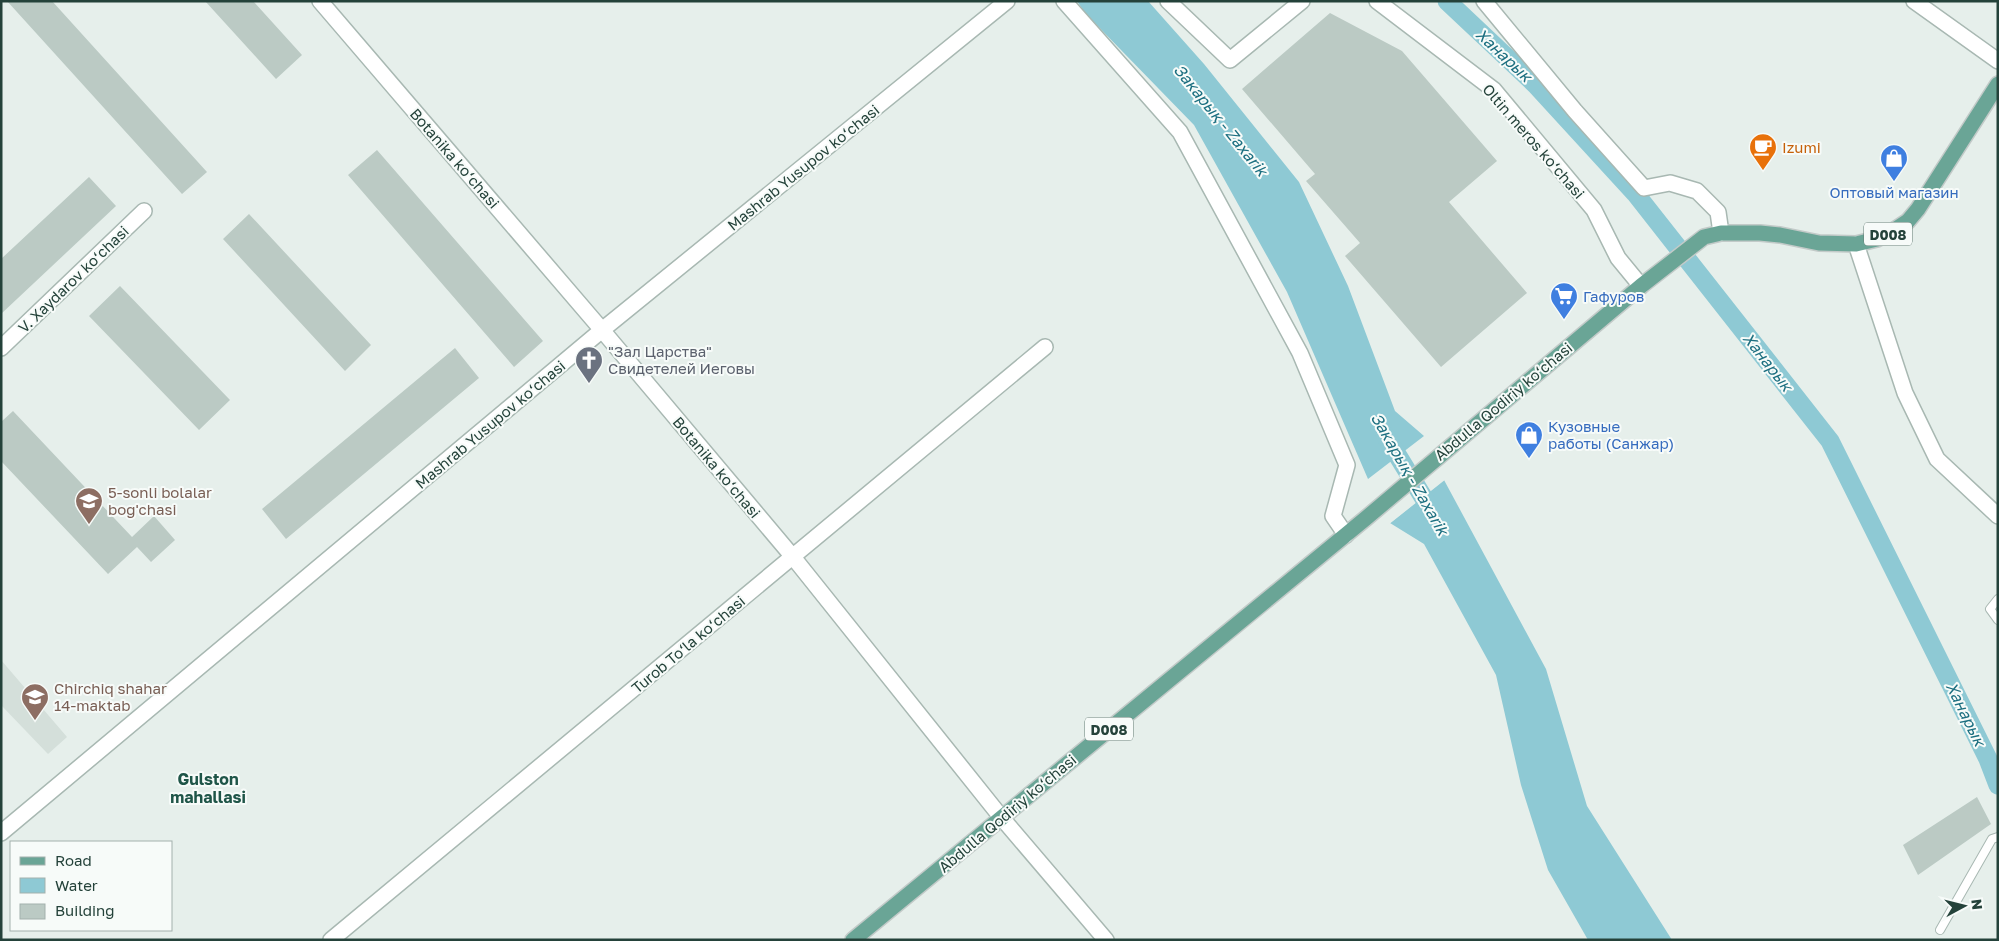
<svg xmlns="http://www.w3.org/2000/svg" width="1999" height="941" font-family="'Golos Text',sans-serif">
	<rect width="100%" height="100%" fill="#e6efeb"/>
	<path fill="#d4dfda" d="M1 660 67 737 48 754 1 705Z"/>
	<path fill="#8ec9d4" d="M1077 1H1148L1204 64 1299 182 1348 286 1395 411 1424 436 1368 479 1287 292 1194 125 1085 13Z
		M1444 480 1546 669 1587 806 1672 940H1588L1548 870 1521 785 1496 675 1424 544 1390 523Z"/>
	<path fill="#e6efeb" d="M1442 478 1446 479 1388 525V521Z"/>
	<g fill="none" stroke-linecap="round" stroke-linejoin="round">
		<path stroke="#8ec9d4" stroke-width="19" d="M1447 1 1536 85 1635 193 1830 441 1988 759 1998 785
			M1385 435 1436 518"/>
	</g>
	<path fill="#bbcac4" d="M7 1H52L207 172 182 194Z
		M205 1H253L302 55 276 79Z
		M1330 13 1402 51 1497 161 1449 202 1527 293 1441 367 1345 256 1360 243 1306 181 1315 174 1242 89Z
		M377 150 543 341 514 367 348 175Z
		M89 177 116 206 1 314V259Z
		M249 214 371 345 345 371 223 239Z
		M120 286 230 400 199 430 89 316Z
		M455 348 479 378 286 539 262 509Z
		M13 411 132 537 154 516 175 540 151 562 137 547 108 574 1 461V422Z
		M1977 797 1991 824 1918 875 1903 845Z"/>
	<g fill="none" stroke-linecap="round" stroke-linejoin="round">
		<g stroke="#a8b8b2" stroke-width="10">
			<path id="lane" d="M1998 599 1990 609 1998 620
				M1940 930 1992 839 1998 837"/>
		</g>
		<g stroke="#a8b8b2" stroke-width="18">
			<path id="street" d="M320 1 602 330 793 557 1001 817 1106 940
				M1064 1 1180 132 1300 353 1347 465 1333 516 1346 535
				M1168 1 1230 60 1302 1
				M1377 1 1494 90 1594 210 1618 258 1641 286
				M1484 1 1575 111 1644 188 1670 183 1697 191 1718 212 1721 233
				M1914 1 1998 61
				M1856 244 1905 393 1937 459 1998 516
				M1 348 144 211
				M1 833 602 330 1007 1
				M331 940 1045 347"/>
		</g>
		<g stroke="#c2cac8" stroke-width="18">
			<path id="primary" d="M853 940 1365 519 1641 286 1704 237 1721 233H1760L1780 235 1819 243 1856 244 1877 239 1893 231 1908 221 1918 209 1998 84"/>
		</g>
		<use href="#lane" stroke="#fff" stroke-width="8"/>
		<use href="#street" stroke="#fff" stroke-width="15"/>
		<use href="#primary" stroke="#6aa596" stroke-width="15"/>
	</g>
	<defs>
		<g id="cafe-pin" transform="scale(1.4375)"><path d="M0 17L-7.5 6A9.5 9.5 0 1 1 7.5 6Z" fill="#e8710a" stroke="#f7fbf9"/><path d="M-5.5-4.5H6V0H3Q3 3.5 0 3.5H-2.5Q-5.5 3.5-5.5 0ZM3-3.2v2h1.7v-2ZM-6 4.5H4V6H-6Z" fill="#fff"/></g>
		<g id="shop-pin" transform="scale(1.4375)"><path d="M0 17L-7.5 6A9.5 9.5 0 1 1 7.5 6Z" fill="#3f7fe0" stroke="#f7fbf9"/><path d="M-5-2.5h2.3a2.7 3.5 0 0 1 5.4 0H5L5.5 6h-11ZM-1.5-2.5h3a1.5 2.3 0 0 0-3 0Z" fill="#fff"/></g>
		<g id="supermarket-pin" transform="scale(1.4375)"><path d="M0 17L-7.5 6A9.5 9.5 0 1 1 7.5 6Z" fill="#3f7fe0" stroke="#f7fbf9"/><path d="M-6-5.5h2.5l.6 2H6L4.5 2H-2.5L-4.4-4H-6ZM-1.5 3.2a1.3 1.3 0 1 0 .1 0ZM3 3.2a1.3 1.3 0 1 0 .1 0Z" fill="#fff"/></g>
		<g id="church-pin" transform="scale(1.4375)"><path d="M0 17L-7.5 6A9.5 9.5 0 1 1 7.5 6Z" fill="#6b7280" stroke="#f7fbf9"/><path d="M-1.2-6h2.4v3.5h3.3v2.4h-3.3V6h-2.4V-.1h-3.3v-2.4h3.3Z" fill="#fff"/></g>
		<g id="school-pin" transform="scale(1.4375)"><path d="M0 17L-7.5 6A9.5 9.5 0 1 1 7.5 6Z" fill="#8d6e63" stroke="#f7fbf9"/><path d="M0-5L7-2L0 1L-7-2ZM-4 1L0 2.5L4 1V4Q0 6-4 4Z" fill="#fff"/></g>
	</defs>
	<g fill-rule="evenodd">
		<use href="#cafe-pin" x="1763" y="147"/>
		<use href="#shop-pin" x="1894" y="158"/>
		<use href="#supermarket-pin" x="1564" y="296"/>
		<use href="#church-pin" x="589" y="360"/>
		<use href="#shop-pin" x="1529" y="435"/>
		<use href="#school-pin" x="89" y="501"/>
		<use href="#school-pin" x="35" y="697"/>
	</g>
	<g text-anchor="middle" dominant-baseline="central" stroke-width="4" stroke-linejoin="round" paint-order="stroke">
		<g fill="#f7fbf9" stroke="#637a73" stroke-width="1">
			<rect x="1864" y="222.5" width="48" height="23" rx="4"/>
			<rect x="1085" y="717.5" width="48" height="23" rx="4"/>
		</g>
		<g font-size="14" font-weight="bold" fill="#24423a">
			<text x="1888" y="234">D008</text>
			<text x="1109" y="729">D008</text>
		</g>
		<g font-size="15" fill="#24423a" stroke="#f7fbf9">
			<text transform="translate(1534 141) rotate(49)">Oltin meros ko‘chasi</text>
			<text transform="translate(455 158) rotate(49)">Botanika ko‘chasi</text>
			<text transform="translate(803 167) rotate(-39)">Mashrab Yusupov ko‘chasi</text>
			<text transform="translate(73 279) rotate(-44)">V. Xaydarov ko‘chasi</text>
			<text transform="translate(1503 401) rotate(-40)">Abdulla Qodiriy ko‘chasi</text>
			<text transform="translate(490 424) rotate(-40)">Mashrab Yusupov ko‘chasi</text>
			<text transform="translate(717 467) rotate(50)">Botanika ko‘chasi</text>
			<text transform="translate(688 644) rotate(-40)">Turob To‘la ko‘chasi</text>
			<text transform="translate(1007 813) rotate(-40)">Abdulla Qodiriy ko‘chasi</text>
		</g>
		<g font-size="15" fill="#c56008" stroke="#f7fbf9" text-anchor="start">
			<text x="1782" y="147">Izumi</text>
		</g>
		<g font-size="15" fill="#366cbe" stroke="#f7fbf9" text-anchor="start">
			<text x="1894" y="192" text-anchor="middle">Оптовый магазин</text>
			<text x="1583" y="296">Гафуров</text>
			<text x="1548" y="426">Кузовные<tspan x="1548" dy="17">работы (Санжар)</tspan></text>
		</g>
		<g font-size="15" fill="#5b616d" stroke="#f7fbf9" text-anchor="start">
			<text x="608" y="351">"Зал Царства"<tspan x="608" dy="17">Свидетелей Иеговы</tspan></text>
		</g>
		<g font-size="15" fill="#785e54" stroke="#f7fbf9" text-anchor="start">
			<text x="108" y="492">5-sonli bolalar<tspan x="108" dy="17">bog'chasi</tspan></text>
			<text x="54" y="688">Chirchiq shahar<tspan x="54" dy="17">14-maktab</tspan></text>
		</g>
		<g font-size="16" font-style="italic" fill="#1c6f80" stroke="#f7fbf9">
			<text transform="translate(1504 55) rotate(43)">Ханарык</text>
			<text transform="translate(1221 120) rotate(51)">Закарық - Zaxarik</text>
			<text transform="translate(1768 362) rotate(52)">Ханарык</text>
			<text transform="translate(1410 474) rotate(60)">Закарық - Zaxarik</text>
			<text transform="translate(1966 714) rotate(64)">Ханарык</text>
		</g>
		<g font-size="16" font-weight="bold" fill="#1f5548" stroke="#f7fbf9">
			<text x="208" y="779">Gulston<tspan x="208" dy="18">mahallasi</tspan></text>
		</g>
	</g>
	<rect width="1999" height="941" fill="none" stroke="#24423a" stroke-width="5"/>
	<rect x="10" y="841" width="162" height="90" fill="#f7fbf9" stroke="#a3b1ad"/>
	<rect x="20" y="857" width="25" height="8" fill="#6aa596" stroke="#a3b1ad"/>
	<text x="55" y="866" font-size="15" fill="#24423a">Road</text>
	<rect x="20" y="878" width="25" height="15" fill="#8ec9d4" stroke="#a3b1ad"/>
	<text x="55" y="891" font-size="15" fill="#24423a">Water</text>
	<rect x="20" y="904" width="25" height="15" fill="#bbcac4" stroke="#a3b1ad"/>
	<text x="55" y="916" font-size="15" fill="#24423a">Building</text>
	<g transform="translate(1964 906) rotate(83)" stroke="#f7fbf9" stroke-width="4" paint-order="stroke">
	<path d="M0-4L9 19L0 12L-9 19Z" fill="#24423a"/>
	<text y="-8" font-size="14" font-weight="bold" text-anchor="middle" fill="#24423a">N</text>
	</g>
</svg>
